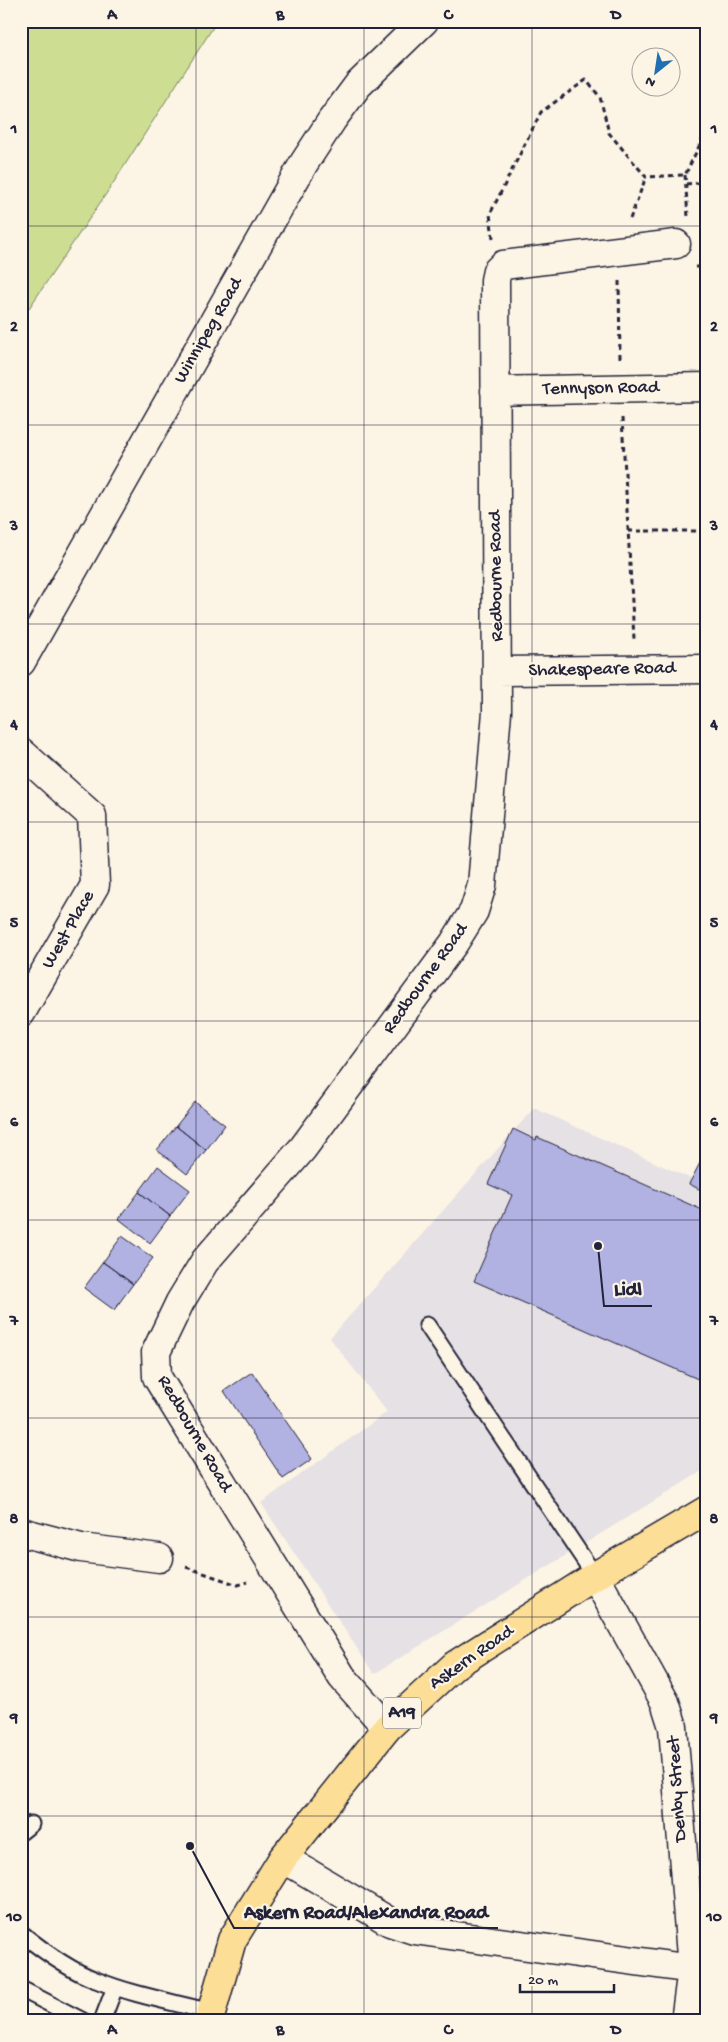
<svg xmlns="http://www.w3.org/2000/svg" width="728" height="2042" font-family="'Gochi Hand',sans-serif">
	<rect width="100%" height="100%" fill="#fcf5e5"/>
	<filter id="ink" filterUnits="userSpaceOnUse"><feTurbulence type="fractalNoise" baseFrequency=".02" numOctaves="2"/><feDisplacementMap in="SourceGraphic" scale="10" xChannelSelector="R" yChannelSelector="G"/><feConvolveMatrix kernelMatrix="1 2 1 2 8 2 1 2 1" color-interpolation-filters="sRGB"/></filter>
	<g filter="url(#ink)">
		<path fill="#e6e1e4" d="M534 1108 707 1186V1468L374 1674 261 1503 387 1412 330 1338Z"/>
		<path fill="#cdde92" stroke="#788066" d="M21 21H217L112 185 21 320Z"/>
		<path fill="#b1b1e2" stroke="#22223b" d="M195 1102 225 1125 206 1150 176 1126Z
			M176 1126 206 1150 187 1174 157 1150Z
			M513 1129 536 1140 537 1137 707 1212V1383L474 1281 512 1195 488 1184Z
			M702 1159 707 1161V1193L689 1184Z
			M158 1166 190 1190 170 1216 139 1192Z
			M139 1192 170 1216 150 1243 119 1219Z
			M122 1236 153 1258 133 1284 103 1262Z
			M103 1262 133 1284 114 1310 84 1288Z
			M252 1372 312 1459 283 1479 224 1391Z"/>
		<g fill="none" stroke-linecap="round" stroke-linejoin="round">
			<g stroke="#22223b" stroke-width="19">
				<path id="service" d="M427 1325 595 1576
					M21 1832 31 1824
					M21 1933C42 1950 71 1971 96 1980 133 1995 173 2002 211 2012
					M21 1989 83 2021
					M102 2021 115 1987"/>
			</g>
			<g stroke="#22223b" stroke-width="31">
				<path id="minor" d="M495 391 707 387
					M21 662 304 163 332 120 358 85 424 21
					M498 671 707 669
					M21 752 92 816 95 885 21 1013
					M21 1532 81 1548 159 1558
					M595 1576 665 1702 673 1727 692 1969 685 2021
					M387 1728 342 1677 157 1377 156 1352 180 1302 205 1261 303 1148 454 943 474 911 482 885 497 712 495 280 497 271 503 265 676 244
					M283 1858 390 1922 414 1930 692 1969"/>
			</g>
			<g stroke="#22223b" stroke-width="31">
				<path id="trunk" d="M209 2021 232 1940 283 1858 387 1728 455 1665 595 1576 707 1510"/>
			</g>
			<path stroke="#22223b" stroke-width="3" stroke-dasharray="5 4" stroke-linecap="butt" d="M685 175 688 217
				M686 184 707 182
				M630 219 646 177
				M493 238 490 214 541 112 586 80 600 97 609 133 646 177 685 175 704 136 707 135
				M695 267H707
				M619 281 620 359
				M622 418 634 639
				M628 531H707
				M186 1567 238 1585 248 1582"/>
			<use href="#service" stroke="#fcf5e5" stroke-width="15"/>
			<use href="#minor" stroke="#fcf5e5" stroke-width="28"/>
			<use href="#trunk" stroke="#fcde96" stroke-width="28"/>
		</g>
	</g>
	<path fill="none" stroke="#22223b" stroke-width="1" stroke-opacity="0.55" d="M196 21V2021M364 21V2021M532 21V2021M21 226H707M21 425H707M21 624H707M21 822H707M21 1021H707M21 1220H707M21 1418H707M21 1617H707M21 1816H707"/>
	<g text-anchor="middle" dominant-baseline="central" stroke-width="4.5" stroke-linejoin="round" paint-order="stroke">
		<rect fill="#fcf5e5" stroke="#63616e" stroke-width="1" x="383" y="1697.5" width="38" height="31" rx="4"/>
		<g font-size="18" font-weight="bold" fill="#22223b">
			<text x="402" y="1713">A19</text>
		</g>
		<g font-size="19" fill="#22223b" stroke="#fcf5e5">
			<text transform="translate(209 331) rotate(-60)">Winnipeg Road</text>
			<text transform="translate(601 389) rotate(-1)">Tennyson Road</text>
			<text transform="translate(497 576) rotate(-91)">Redbourne Road</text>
			<text transform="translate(602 670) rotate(-1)">Shakespeare Road</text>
			<text transform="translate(69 930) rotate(-60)">West Place</text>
			<text transform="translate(426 979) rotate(-54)">Redbourne Road</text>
			<text transform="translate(194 1434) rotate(60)">Redbourne Road</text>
			<text transform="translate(472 1658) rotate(-35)">Askern Road</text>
			<text transform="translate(678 1789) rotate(-94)">Denby Street</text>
		</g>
	</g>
	<path fill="none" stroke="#22223b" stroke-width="2" d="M598 1246L604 1306H652M190 1846L234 1928H498"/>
	<g fill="#22223b" stroke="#fcf5e5" stroke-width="2">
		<circle cx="598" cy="1246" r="5"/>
		<circle cx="190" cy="1846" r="5"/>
	</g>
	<g font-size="20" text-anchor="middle" font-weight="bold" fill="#22223b" stroke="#fcf5e5" stroke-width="4.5" stroke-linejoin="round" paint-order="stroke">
		<text x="628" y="1295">Lidl</text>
		<text x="366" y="1918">Askern Road/Alexandra Road</text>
	</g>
	<rect width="728" height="2042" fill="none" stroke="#fcf5e5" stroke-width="55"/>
	<g transform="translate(656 72) rotate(210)"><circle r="24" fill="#fcf5e5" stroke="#a5a1a1"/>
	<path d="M0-4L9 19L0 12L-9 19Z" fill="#1f6fb2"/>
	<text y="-8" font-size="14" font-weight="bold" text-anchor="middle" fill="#22223b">N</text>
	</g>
	<path d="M520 1984v8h94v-8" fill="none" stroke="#22223b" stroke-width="2.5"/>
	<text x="528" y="1984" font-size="15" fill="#22223b" stroke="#fcf5e5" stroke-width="4" paint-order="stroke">20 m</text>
	<rect x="28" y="28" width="672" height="1986" fill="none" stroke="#22223b" stroke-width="2"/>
	<g font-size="16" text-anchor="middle" font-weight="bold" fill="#22223b">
		<text x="112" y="19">A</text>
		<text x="280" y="19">B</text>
		<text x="448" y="19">C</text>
		<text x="616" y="19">D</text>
		<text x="14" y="133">1</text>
		<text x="714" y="133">1</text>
		<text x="14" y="331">2</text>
		<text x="714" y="331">2</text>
		<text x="14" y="530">3</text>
		<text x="714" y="530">3</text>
		<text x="14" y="729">4</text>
		<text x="714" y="729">4</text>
		<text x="14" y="927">5</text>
		<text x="714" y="927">5</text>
		<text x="14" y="1126">6</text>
		<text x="714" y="1126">6</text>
		<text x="14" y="1325">7</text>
		<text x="714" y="1325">7</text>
		<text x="14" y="1523">8</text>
		<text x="714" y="1523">8</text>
		<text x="14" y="1722">9</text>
		<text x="714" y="1722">9</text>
		<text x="14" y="1921">10</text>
		<text x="714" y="1921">10</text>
		<text x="112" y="2034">A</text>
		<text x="280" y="2034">B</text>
		<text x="448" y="2034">C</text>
		<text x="616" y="2034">D</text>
	</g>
</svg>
